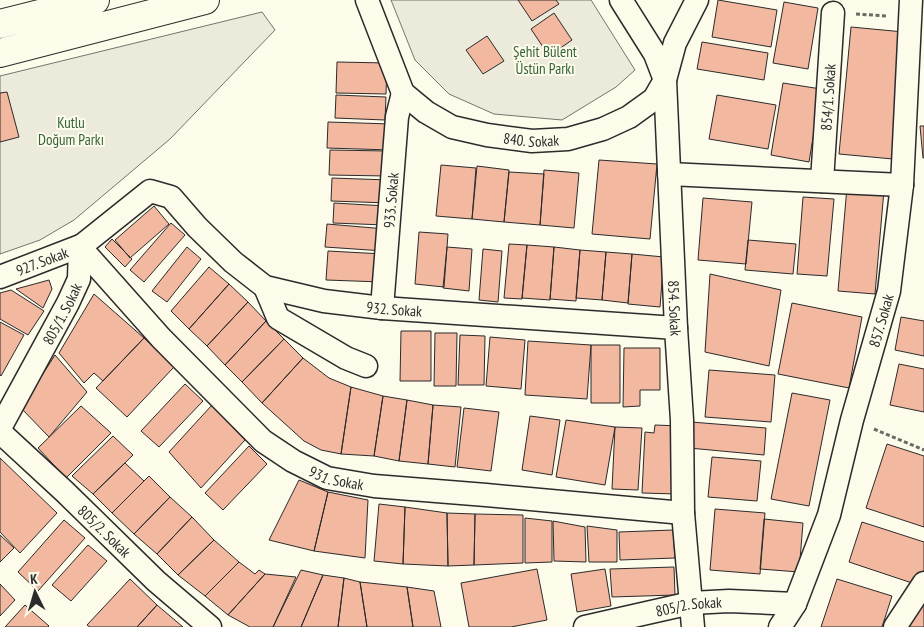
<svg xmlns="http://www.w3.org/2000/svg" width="924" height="627" font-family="'PT Sans Narrow',sans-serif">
	<rect width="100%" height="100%" fill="#fdfbea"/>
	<path fill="#ecebdb" stroke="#74746e" d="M391 0H591L635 70 616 87 562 120 494 114 449 94 415 60Z
		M262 12 275 30 170 139 74 220 40 240 0 254V76Z"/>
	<path fill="#f2b8a0" stroke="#2b2b2b" d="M518 0H556L559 4 532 21Z
		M718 0 777 10 771 47 712 37Z
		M784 2 818 8 808 69 773 63Z
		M554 13 572 40 549 56 531 29Z
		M851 27 904 32 893 159 839 154Z
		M487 36 504 61 483 74 466 50Z
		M702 42 768 53 764 80 697 69Z
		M337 62 387 63 386 94 336 93Z
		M783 83 821 89 809 162 771 155Z
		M7 92 19 137 0 142V93Z
		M336 95 386 97 385 120 335 118Z
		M717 95 776 105 768 149 709 139Z
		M328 122 391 124V150L327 148Z
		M920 126H924V158H923Z
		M330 150 387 151 386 176 329 175Z
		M599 160 657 164 650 239 592 234Z
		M441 165 476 168 472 219 436 216Z
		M477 166 509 170 504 222 472 219Z
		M544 170 579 173 574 228 540 225Z
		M509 172 544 174 540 225 504 222Z
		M332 178 389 180V203L331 201Z
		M847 187 884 190 875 294 838 291Z
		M803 197 834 199 827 276 797 274Z
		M703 198 752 202 746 264 698 260Z
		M334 203 386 206 385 225 333 223Z
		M154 206 169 224 130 258 115 240Z
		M171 223 185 235 144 282 130 270Z
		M327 224 386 229 384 251 325 247Z
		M419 232 448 234 444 287 415 284Z
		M112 239 132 259 125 267 105 247Z
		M748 240 796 244 793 274 745 270Z
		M509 244 527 245 522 299 504 298Z
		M527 245 554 247 550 300 522 298Z
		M187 247 201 259 167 302 152 291Z
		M447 247 472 249 469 291 443 288Z
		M554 247 580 250 576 301 550 299Z
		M483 249 502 251 498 302 479 300Z
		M580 250 606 252 602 300 576 298Z
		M328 251 383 254 382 282 326 280Z
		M606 252 632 254 628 303 602 300Z
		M632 254 664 257 660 307 628 304Z
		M209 267 229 284 189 329 171 311Z
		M710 274 781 290 769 366 705 352Z
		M49 280 52 289 43 308 16 289Z
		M229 284 248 302 207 346 189 329Z
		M11 290 44 311 28 335 0 319V293Z
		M94 294 144 338 103 381 94 373 84 383 59 353Z
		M248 302 266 321 225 365 207 346Z
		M792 303 862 317 849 388 778 374Z
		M901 317 924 321V356L895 350Z
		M266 321 284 339 242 382 225 365Z
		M0 322 24 335 1 376 0 375Z
		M401 331H431V381H400Z
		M435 333H457L456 386H434Z
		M460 335 485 336 484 385H458Z
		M490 337 525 340 521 389 486 386Z
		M144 338 174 367 127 417 96 388Z
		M284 339 303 358 262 403 242 382Z
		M528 341 591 345 587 399 525 395Z
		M591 345H620V403H591Z
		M624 348H660V390H640V406L623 407Z
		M55 355 87 392 49 437 21 408Z
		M303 358 329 378 351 387 341 454 321 450 304 441 262 403Z
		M899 364 924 369V412L890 405Z
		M709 370 775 375 771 422 705 417Z
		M185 384 203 401 159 447 141 431Z
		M351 387 383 396 374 456 341 454Z
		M792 393 830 400 809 506 771 499Z
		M383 396 407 400 399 461 374 456Z
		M407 400 433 405 428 464 399 461Z
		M212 405 245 440 201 488 169 452Z
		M433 405 461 407 455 467 428 464Z
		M81 406 111 433 66 478 38 448Z
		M464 408 499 412 491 471 457 467Z
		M530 416 560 420 552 475 522 470Z
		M566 420 615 427 605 485 556 477Z
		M691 422 766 428 764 455 689 448Z
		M655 425 680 426 677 494 642 493 645 432 654 433Z
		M615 427 642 428 638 490 612 489Z
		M113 436 133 455 93 494 72 476Z
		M887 444 924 456V527L866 508Z
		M249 446 267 464 223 510 205 493Z
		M712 457 761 461 757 501 708 497Z
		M0 458 57 513 20 553 0 532Z
		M125 463 144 481 112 513 93 494Z
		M149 476 170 497 134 534 112 513Z
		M299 480 328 492 314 551 269 540Z
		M328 492 368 500 365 558 314 551Z
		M170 497 192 517 157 554 134 534Z
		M379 504 405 507 403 564 374 561Z
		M405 507 447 513 448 566 403 564Z
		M715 509 765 513 760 574 710 570Z
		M447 513 475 514 474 565 448 566Z
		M475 514 523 515V563L474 565Z
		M192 517 214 540 178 575 157 554Z
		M525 518 552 521V562L525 563Z
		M764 519 803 523 799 572 760 569Z
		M64 520 85 538 38 591 18 572Z
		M553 521 585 527 586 562 554 561Z
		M862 522 924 542V578L921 586 849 562Z
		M587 526 617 530V562H589Z
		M673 530 675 558 620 560 619 532Z
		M0 535 14 548 0 562Z
		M214 540 239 562 205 596 178 575Z
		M88 545 107 561 71 601 52 585Z
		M239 562 255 574 259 570 265 574 228 615 205 596Z
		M674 567 675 595 612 597 610 569Z
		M537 569 547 620 511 627H469L461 583Z
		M605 569 611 606 577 612 571 574Z
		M301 570 323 575 301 627H273Z
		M265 574 296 577 273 627H250L228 615Z
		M323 575 344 578 338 627H301Z
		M344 578 360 582 367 627H338Z
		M130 579 157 605 137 627H90L87 625Z
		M837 579 892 596 882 627H821Z
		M360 582 407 587 413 627H367Z
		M0 584 15 600 0 616Z
		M407 587 434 591 441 627H413Z
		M924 597V627H909L907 626Z
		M25 605 49 626 48 627H5Z
		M157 605 183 627H137Z"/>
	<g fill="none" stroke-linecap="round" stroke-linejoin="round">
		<g stroke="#2b2b2b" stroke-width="25">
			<g id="street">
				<path id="s1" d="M367 0 403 93 426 112 452 127 487 135 532 141 568 139 603 129 629 117 654 99 665 80 675 43 697 0"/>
				<path id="s2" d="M621 0 655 54 665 80 676 328 682 420 683 513 693 627"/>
				<path d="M669 174 902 185"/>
				<path id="s3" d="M822 181 833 13"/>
				<path id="s4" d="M80 247 161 338 263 441 293 461 327 478 374 486 486 495 683 513"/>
				<path id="s5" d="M0 277 83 245"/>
				<path d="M265 287 278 318 346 358 366 366"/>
				<path id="s6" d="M382 308 397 117 403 93"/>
				<path id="s7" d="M0 428 68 303 79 279 80 247 150 191 171 197 197 227 233 262 265 287 324 301 382 308 676 328"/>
				<path id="s8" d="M0 432 65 492 156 581 210 627"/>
				<path id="s9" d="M585 627 691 603 729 601 795 604"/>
				<path id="s10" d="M780 627 795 604 829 515 852 420 889 291 902 185 911 0"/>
				<path d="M895 627 924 583"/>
			</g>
		</g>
		<g stroke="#2b2b2b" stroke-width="30">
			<path id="secondary" d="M0 24 95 0
				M0 53 205 0"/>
		</g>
		<path stroke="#6a6964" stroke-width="3" stroke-dasharray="4 2.5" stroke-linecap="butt" d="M856 14 887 16
			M874 429 924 450"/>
		<use href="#street" stroke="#fdfbea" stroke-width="22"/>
		<use href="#secondary" stroke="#fdfbea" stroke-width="28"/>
	</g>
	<g text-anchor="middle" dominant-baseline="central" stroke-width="4" stroke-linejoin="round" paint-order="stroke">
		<g font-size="15" fill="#34623c" stroke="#fdfbea">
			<text x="545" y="51">Şehit Bülent<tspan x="545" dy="17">Üstün Parkı</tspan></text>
			<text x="71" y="122">Kutlu<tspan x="71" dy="17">Doğum Parkı</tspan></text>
		</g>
		<g font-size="15" fill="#2b2b2b" stroke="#fdfbea">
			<text stroke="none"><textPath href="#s3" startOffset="84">854/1. Sokak</textPath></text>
			<text stroke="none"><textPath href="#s1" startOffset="240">840. Sokak</textPath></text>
			<text stroke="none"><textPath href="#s6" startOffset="108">933. Sokak</textPath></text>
			<text stroke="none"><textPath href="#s5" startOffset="45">927. Sokak</textPath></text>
			<text stroke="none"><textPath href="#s7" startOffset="574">932. Sokak</textPath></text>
			<text stroke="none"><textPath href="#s2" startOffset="320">854. Sokak</textPath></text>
			<text stroke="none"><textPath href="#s7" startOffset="130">805/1. Sokak</textPath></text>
			<text stroke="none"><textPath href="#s10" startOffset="324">857. Sokak</textPath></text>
			<text stroke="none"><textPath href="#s4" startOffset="350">931. Sokak</textPath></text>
			<text stroke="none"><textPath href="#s8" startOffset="144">805/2. Sokak</textPath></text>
			<text stroke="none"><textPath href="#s9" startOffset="106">805/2. Sokak</textPath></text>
		</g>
	</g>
	<g transform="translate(35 592) rotate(355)" stroke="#fdfbea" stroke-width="4" paint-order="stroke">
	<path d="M0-4L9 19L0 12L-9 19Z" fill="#2b2b2b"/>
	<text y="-8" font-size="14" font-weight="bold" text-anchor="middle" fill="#2b2b2b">K</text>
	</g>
</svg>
